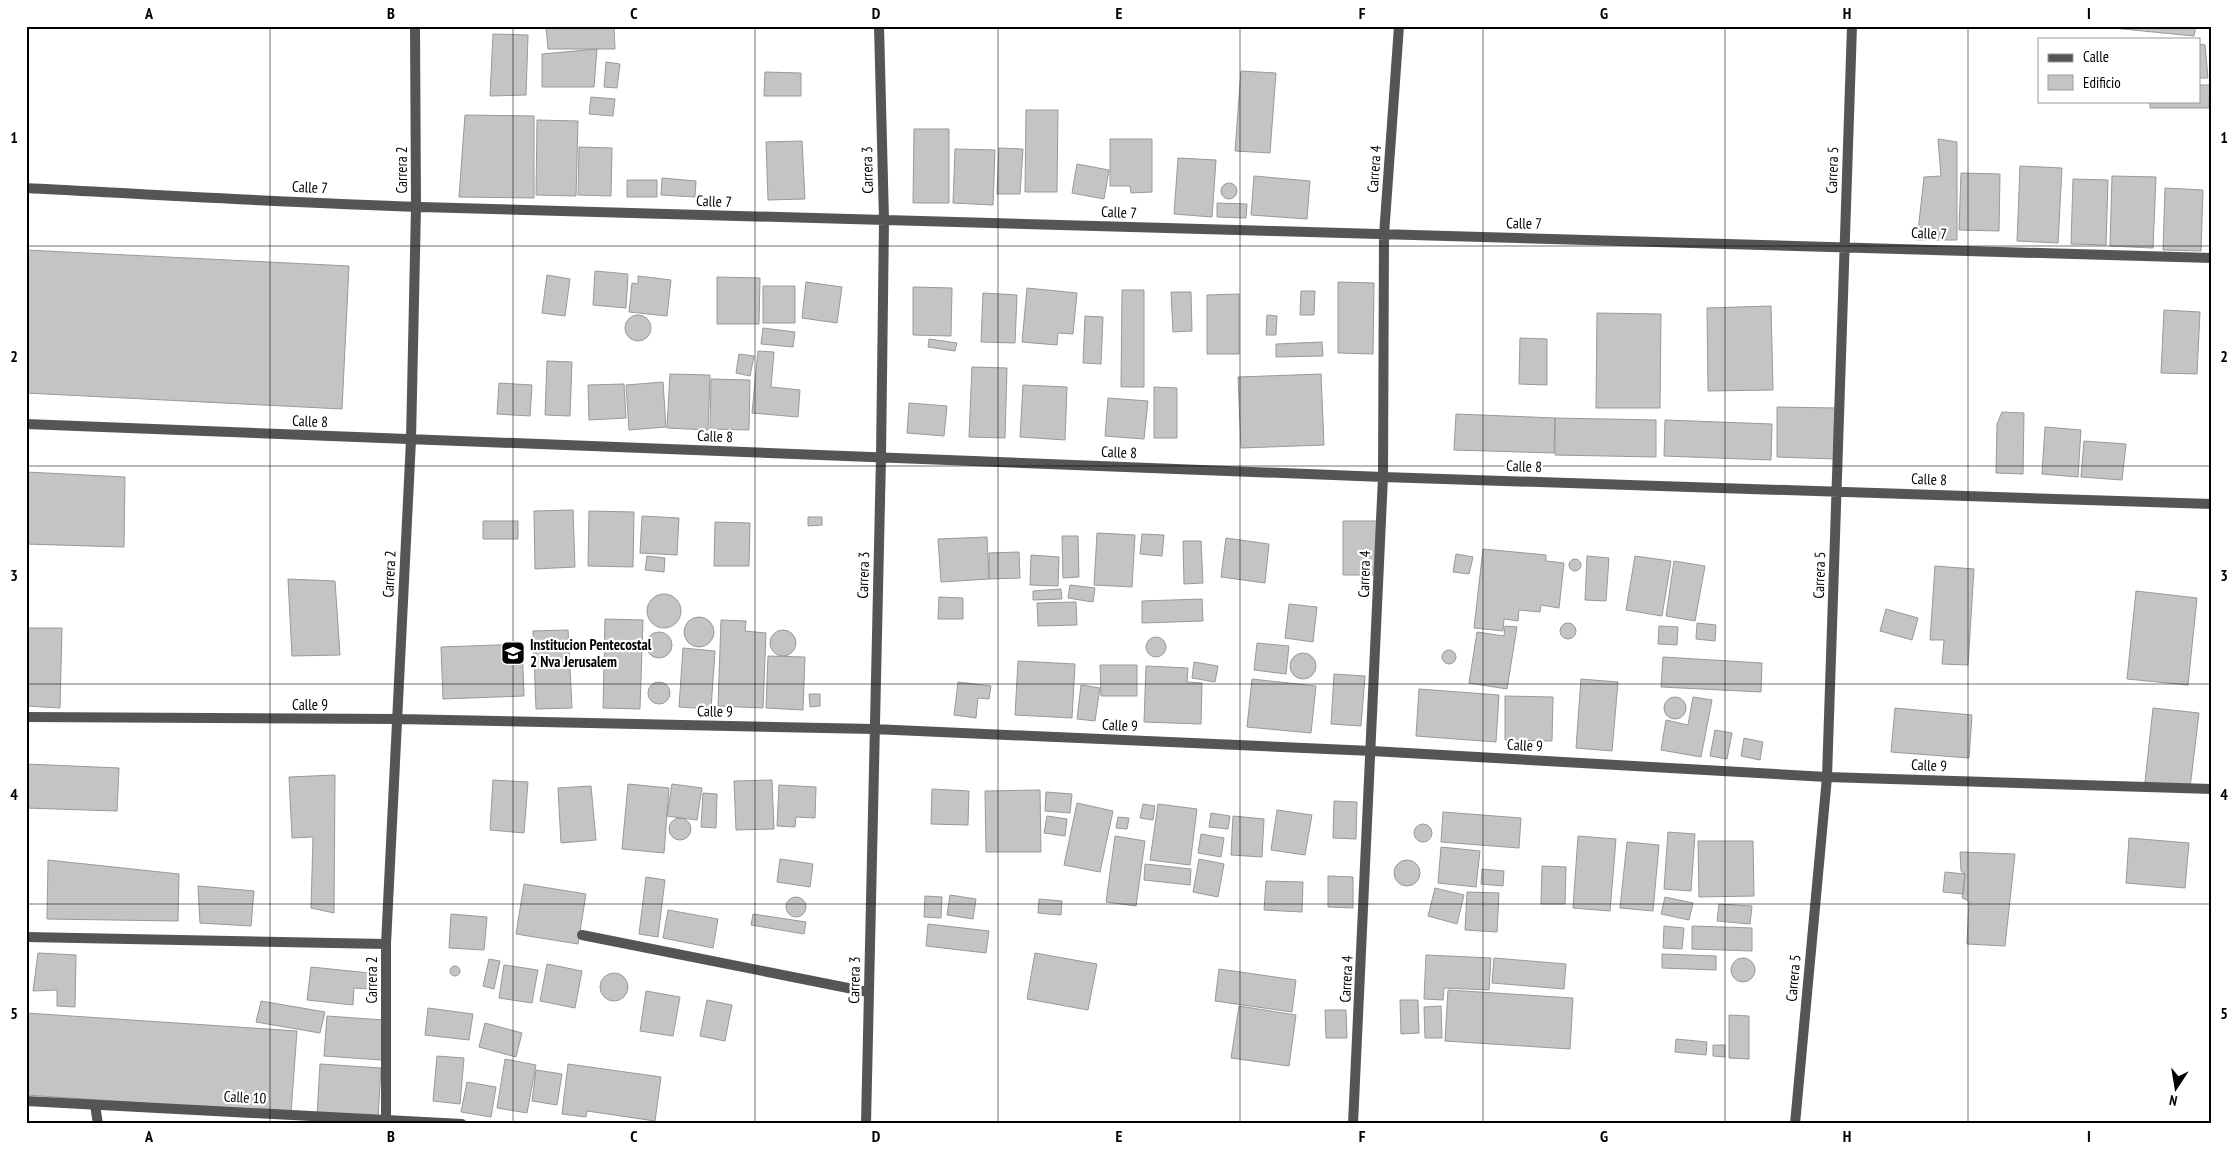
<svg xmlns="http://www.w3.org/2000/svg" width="2238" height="1150" font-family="'PT Sans Narrow',sans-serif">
	<rect width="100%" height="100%" fill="#fff"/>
	<path fill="#c4c4c4" stroke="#999" d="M546 26H614L615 49H548Z
		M2113 26H2196L2194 36 2113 28Z
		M493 34 528 35 526 95 490 96Z
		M2199 44 2205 45 2208 78H2199Z
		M597 49 594 87H542V54Z
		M606 62 620 64 617 88 604 87Z
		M1241 71 1276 73 1270 153 1235 151Z
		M765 72 801 73V96H764Z
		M2199 85H2210L2209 108H2150V101H2199Z
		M591 97 615 99 613 116 589 114Z
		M1026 110H1058L1057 192H1025Z
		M465 115 534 116V198L459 197Z
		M537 120 578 121 576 196 536 195Z
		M914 129H949V203H913Z
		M1110 139H1152V192L1131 193 1130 186H1110Z
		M1938 139 1957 142V240H1917L1924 177 1941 176Z
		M802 141 805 199 768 200 766 142Z
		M579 147 612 148 611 196 578 195Z
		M999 148 1023 149 1020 194H997Z
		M955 149 995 150 993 205 953 203Z
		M1178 158 1216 160 1212 217 1174 214Z
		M1077 164 1109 170 1104 199 1072 193Z
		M2020 166 2062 168 2058 243 2017 241Z
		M1961 173 2000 174 1999 231 1959 230Z
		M1254 176 1310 181 1307 219 1251 215Z
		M2112 176 2156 177 2153 248 2110 246Z
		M662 178 696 181 695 197 661 195Z
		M2073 179 2108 180 2106 245 2071 244Z
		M627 180H657V197H627Z
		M1221 191a8 8 0 1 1 16 0a8 8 0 1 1-16 0Z
		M2165 188 2203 190 2201 251 2163 250Z
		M1217 203 1247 204 1246 218 1217 217Z
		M26 250 349 266 342 409 26 393Z
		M595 271 628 274 626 308 593 305Z
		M547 275 570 279 565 316 542 313Z
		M638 276 671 280 667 316 629 312 632 283 638 284Z
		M717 277 760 278 759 324H717Z
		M806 282 842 287 837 323 802 318Z
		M1338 282 1374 283 1373 354 1338 353Z
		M763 286H795V323H763Z
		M913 287 952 288 951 336 913 335Z
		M1027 288 1077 293 1073 334 1058 333 1057 345 1022 342Z
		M1122 290H1144V387H1121Z
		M1301 291H1315L1314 315H1300Z
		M1171 292H1191L1192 331 1173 332Z
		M983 293 1017 295 1015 343 981 342Z
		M1239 294V354H1207V295Z
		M1771 306 1773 390 1708 391 1707 308Z
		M2164 310 2200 312 2197 374 2161 373Z
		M1597 313 1661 314 1660 408H1596Z
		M1267 315 1277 316 1276 335H1266Z
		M625 328a13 13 0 1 1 26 0a13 13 0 1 1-26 0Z
		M1085 316 1103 317 1101 364 1083 363Z
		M763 328 795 332 793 347 761 344Z
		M1520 338 1547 339V385L1519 384Z
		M929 339 957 343 955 351 928 347Z
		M1322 342 1323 356 1276 357V344Z
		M758 351 774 352 771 387 800 390 798 417 752 413Z
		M739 354 754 356 750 376 736 373Z
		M547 361 572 362 570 416 545 415Z
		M972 367 1007 368 1005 438 969 437Z
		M670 374 710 375 708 430 667 428Z
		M1321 374 1324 445 1241 448 1238 377Z
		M711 379 750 380 749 430 710 429Z
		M663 382 666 427 629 430 626 385Z
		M499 383 532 385 530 416 497 414Z
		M624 384 626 418 589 420 588 385Z
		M1023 385 1067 387 1065 440 1020 437Z
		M1154 387 1177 388V438H1154Z
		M1108 398 1148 401 1144 439 1105 436Z
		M909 403 947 406 944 436 907 433Z
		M1777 407 1836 408V459L1777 457Z
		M2002 412 2024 413 2023 474 1996 473 1997 424Z
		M1456 414 1555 418 1554 453 1454 450Z
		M1555 418 1656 420V457L1555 455Z
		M1665 420 1772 424 1771 460 1664 456Z
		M2045 427 2081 430 2078 477 2042 474Z
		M2084 441 2126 444 2122 480 2081 477Z
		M26 472 125 477 124 547 26 544Z
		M573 510 575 567 535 569 534 511Z
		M589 511 634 512 633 567 588 566Z
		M642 516 679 518 677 555 640 553Z
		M808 517H822V525L808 526Z
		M483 521H518V539H483Z
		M1343 521H1378V575H1343Z
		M715 522 750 523 749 566H714Z
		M1097 533 1135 535 1132 587 1094 585Z
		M1142 534 1164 535 1162 556 1140 554Z
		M1062 536H1078L1079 577 1063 578Z
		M987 537 989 579 941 582 938 539Z
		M1226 538 1269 544 1265 583 1221 577Z
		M1183 541H1201L1203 583 1184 584Z
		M1483 549 1546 555V561L1564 563 1559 608 1541 605 1540 612 1519 610 1518 621 1504 619 1503 631 1474 628Z
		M1019 552 1020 578 989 579V553Z
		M1456 554 1473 557 1469 574 1453 572Z
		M1031 555 1059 557 1058 586 1030 585Z
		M647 556 665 558 664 572 645 570Z
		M1587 556 1609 558 1606 601 1585 600Z
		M1635 556 1671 561 1662 616 1626 610Z
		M1569 565a6 6 0 1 1 12 0a6 6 0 1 1-12 0Z
		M1674 561 1705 566 1695 621 1666 616Z
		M1935 566 1974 569 1968 665 1942 664 1944 640H1930Z
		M288 579 335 581 340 655 292 656Z
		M1070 585 1095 588 1093 602 1068 598Z
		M1061 589 1062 599 1033 600V591Z
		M2136 591 2197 598 2188 685 2127 679Z
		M647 611a17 17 0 1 1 34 0a17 17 0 1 1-34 0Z
		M939 597 963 598V619H938Z
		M1202 599 1203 621 1142 623V601Z
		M1076 602 1077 625 1038 626 1037 603Z
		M1289 604 1317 607 1313 642 1285 638Z
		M1886 609 1918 618 1912 640 1880 631Z
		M684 632a15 15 0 1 1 30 0a15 15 0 1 1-30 0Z
		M605 619 643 620 640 709 603 708Z
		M721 620 746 621 745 631 766 633 763 708 718 706Z
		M1560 631a8 8 0 1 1 16 0a8 8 0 1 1-16 0Z
		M1697 623 1716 625 1715 641 1696 639Z
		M1505 626 1517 627 1507 689 1469 683 1477 632 1504 636Z
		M1659 626 1678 627 1677 645 1658 644Z
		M26 628H62L60 708 26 706Z
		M568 630 572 708 536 709 533 631Z
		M770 643a13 13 0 1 1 26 0a13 13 0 1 1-26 0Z
		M646 645a13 13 0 1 1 26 0a13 13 0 1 1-26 0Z
		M1146 647a10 10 0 1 1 20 0a10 10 0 1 1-20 0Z
		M1257 643 1289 646 1286 674 1254 670Z
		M522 644 524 696 443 699 441 647Z
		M683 648 715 651 711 709 679 707Z
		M1442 657a7 7 0 1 1 14 0a7 7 0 1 1-14 0Z
		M1290 666a13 13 0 1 1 26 0a13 13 0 1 1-26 0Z
		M768 656 805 657 803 710 766 708Z
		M1663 657 1762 663 1761 692 1661 687Z
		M1018 661 1075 664 1072 718 1015 715Z
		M1194 662 1218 666 1215 682 1192 678Z
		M1100 665H1137V696H1101Z
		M1146 666 1188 668 1187 682 1202 683 1201 724 1144 722Z
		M1334 674 1365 676 1361 726 1331 724Z
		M1252 679 1316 686 1311 733 1247 727Z
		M1581 679 1618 682 1612 751 1576 748Z
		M648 693a11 11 0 1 1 22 0a11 11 0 1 1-22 0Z
		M958 682 991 686 989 699 978 698 976 718 954 715Z
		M1081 685 1100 688 1095 721 1077 719Z
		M1419 689 1499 695 1496 742 1416 736Z
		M809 694H820V706L810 707Z
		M1505 696 1553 697 1552 741 1505 740Z
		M1693 697 1712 700 1701 757 1661 750 1666 720 1688 725Z
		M1664 708a11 11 0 1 1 22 0a11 11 0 1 1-22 0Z
		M1895 708 1972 715 1969 758 1891 752Z
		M2153 708 2199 713 2190 788 2145 782Z
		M1715 730 1732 733 1727 759 1710 756Z
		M1744 738 1763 742 1760 760 1741 756Z
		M26 764 119 768 117 811 26 808Z
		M335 775 334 913 311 908 313 837 292 838 289 777Z
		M493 780 528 782 524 833 490 830Z
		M772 780 774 829 736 830 734 781Z
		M628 784 669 788 664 853 622 849Z
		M672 784 702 788 697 820 667 816Z
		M779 785 816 787 815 818 796 817 795 827 777 826Z
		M591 786 596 840 561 843 558 788Z
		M932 789 969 791 968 825 931 824Z
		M1040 790 1041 852H986L985 791Z
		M1046 792 1072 794 1070 813 1045 811Z
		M703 793 717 794 716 828 701 827Z
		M1334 801 1357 802 1356 839 1333 838Z
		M1077 803 1113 811 1100 872 1064 865Z
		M1143 804 1155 806 1153 820 1140 818Z
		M1158 804 1197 809 1190 865 1150 860Z
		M1277 810 1312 815 1305 855 1271 850Z
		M1443 812 1521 818 1519 848 1441 842Z
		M1211 813 1230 816 1228 829 1209 827Z
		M1047 816 1067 819 1065 836 1044 833Z
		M1233 816 1264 819 1262 857 1231 855Z
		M1118 817 1129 818 1127 829 1116 828Z
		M669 829a11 11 0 1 1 22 0a11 11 0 1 1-22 0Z
		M1414 833a9 9 0 1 1 18 0a9 9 0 1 1-18 0Z
		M1668 832 1695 834 1691 891 1664 889Z
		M1201 834 1224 838 1221 857 1198 853Z
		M1115 836 1145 841 1136 906 1106 902Z
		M1578 836 1616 839 1610 911 1573 908Z
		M2129 838 2189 843 2185 888 2126 883Z
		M1698 841H1753L1754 896 1699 897Z
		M1627 842 1659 845 1653 911 1620 908Z
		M1441 847 1480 851 1476 887 1438 883Z
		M1960 852 2015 854 2005 946 1967 944 1969 901 1962 898 1965 874 1961 871Z
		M780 859 813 864 810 887 777 882Z
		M1199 859 1224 864 1218 897 1193 892Z
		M48 860 179 874 178 921 47 919Z
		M1394 873a13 13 0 1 1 26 0a13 13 0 1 1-26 0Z
		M1145 864 1191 869 1190 885 1144 880Z
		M1542 866 1566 867 1565 904H1541Z
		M1482 869 1504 871 1503 886 1481 884Z
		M1945 872 1965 874 1963 894 1943 892Z
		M1328 876 1353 877V908L1328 907Z
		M646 877 665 880 658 937 639 934Z
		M1266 881 1303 882 1302 912 1264 910Z
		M524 884 586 894 578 944 516 934Z
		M198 886 254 891 251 926 200 923Z
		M1435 888 1464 895 1457 924 1428 916Z
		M1467 892 1499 893 1497 932 1465 930Z
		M950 895 976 899 973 919 947 915Z
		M925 896 942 897 941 918 924 917Z
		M786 907a10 10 0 1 1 20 0a10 10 0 1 1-20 0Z
		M1665 897 1693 903 1689 920 1661 914Z
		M1039 899 1062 901 1061 915 1038 913Z
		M1719 904 1752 906 1750 924 1717 921Z
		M668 910 718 919 713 948 663 938Z
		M451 914 487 917 484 950 449 948Z
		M753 914 806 922 804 934 751 925Z
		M928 924 989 931 986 953 926 946Z
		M1664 926 1684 928 1682 949 1663 948Z
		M1692 926 1752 928V951L1692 949Z
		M38 953 76 955 75 1007 57 1006V990L33 991Z
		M1035 953 1097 964 1088 1010 1027 999Z
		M1662 954 1716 956V970L1662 968Z
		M1426 955 1491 958 1489 990 1444 988 1443 1000 1424 999Z
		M1731 970a12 12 0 1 1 24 0a12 12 0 1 1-24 0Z
		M1494 958 1566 964 1564 989 1492 983Z
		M489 959 500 961 494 989 483 986Z
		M547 964 582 971 575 1008 540 1001Z
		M504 965 538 970 532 1003 499 998Z
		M450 971a5 5 0 1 1 10 0a5 5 0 1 1-10 0Z
		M311 967 370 973 368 989 354 988 353 1005 307 1000Z
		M1219 969 1296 980 1292 1012 1215 1001Z
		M600 987a14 14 0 1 1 28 0a14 14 0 1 1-28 0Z
		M1448 990 1573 998 1570 1049 1445 1041Z
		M646 991 680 997 673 1036 640 1031Z
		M707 1000 732 1005 725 1041 700 1036Z
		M1400 1000H1418L1419 1033 1401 1034Z
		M261 1001 325 1012 320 1033 256 1022Z
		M1239 1006 1296 1015 1289 1066 1231 1058Z
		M1441 1006 1442 1038H1425L1424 1007Z
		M428 1008 473 1014 469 1040 425 1035Z
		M1325 1010H1346L1347 1038H1326Z
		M26 1013 297 1031 291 1113 26 1095Z
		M1729 1015 1749 1016V1059L1729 1058Z
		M327 1016 384 1020 382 1060 324 1056Z
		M485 1023 522 1033 516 1057 479 1047Z
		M1676 1039 1707 1042 1706 1055 1675 1052Z
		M1713 1045H1725V1057L1713 1056Z
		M437 1056 464 1058 460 1104 433 1101Z
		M505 1059 536 1065 527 1113 497 1108Z
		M320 1064 381 1068 378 1119 317 1115Z
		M568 1064 661 1077 655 1121 587 1111 586 1117 562 1114Z
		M536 1070 562 1074 557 1105 532 1101Z
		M467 1082 496 1087 491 1117 461 1112Z"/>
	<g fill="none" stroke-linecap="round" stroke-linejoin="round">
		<path stroke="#555" stroke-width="10" d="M26 188C158 195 290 203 421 207 1018 227 1615 237 2212 258
			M26 424 1383 477 2212 504
			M26 717 398 719 873 729 1372 751 1827 777 2212 789
			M582 935 868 992
			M26 937 386 944
			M26 1101 462 1124
			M95 1105 98 1124
			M386 1124V944L411 440 416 207 415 26
			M866 1124 881 457 884 220 879 26
			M1353 1124 1383 477 1384 235 1399 26
			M1795 1124 1827 777 1852 26"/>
	</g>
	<path fill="none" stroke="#000" stroke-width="1" stroke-opacity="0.55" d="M270 26V1124M513 26V1124M755 26V1124M998 26V1124M1240 26V1124M1483 26V1124M1725 26V1124M1968 26V1124M26 246H2212M26 466H2212M26 684H2212M26 904H2212"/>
	<defs>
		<g id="school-square" transform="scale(1.25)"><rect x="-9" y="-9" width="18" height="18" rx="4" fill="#000" stroke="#fff"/><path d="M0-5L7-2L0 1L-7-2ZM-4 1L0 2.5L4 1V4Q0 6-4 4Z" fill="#fff"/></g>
	</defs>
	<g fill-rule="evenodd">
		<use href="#school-square" x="513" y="653"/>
	</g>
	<g text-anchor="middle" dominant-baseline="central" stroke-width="4.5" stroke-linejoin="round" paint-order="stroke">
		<g font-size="15" fill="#000" stroke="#fff">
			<text transform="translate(1374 169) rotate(-86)">Carrera 4</text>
			<text transform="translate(401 170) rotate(-90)">Carrera 2</text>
			<text transform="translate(867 170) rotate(-91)">Carrera 3</text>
			<text transform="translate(1832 170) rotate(-88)">Carrera 5</text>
			<text transform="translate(310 187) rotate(3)">Calle 7</text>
			<text transform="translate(714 201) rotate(2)">Calle 7</text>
			<text transform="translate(1119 212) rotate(2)">Calle 7</text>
			<text transform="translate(1524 223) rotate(1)">Calle 7</text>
			<text transform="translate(1929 233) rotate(2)">Calle 7</text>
			<text transform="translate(310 421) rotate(2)">Calle 8</text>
			<text transform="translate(715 436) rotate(2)">Calle 8</text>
			<text transform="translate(1119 452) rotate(2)">Calle 8</text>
			<text transform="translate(1524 466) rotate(2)">Calle 8</text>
			<text transform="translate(1929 479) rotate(2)">Calle 8</text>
			<text transform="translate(389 574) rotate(-87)">Carrera 2</text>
			<text transform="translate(1364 574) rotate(-88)">Carrera 4</text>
			<text transform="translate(863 575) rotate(-88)">Carrera 3</text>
			<text transform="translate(1819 575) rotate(-88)">Carrera 5</text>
			<text x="310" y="704">Calle 9</text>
			<text transform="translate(715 711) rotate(1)">Calle 9</text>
			<text transform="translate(1120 725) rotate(3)">Calle 9</text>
			<text transform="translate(1525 745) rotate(3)">Calle 9</text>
			<text transform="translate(1929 765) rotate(2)">Calle 9</text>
			<text transform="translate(1793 978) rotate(-85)">Carrera 5</text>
			<text transform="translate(1346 979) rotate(-87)">Carrera 4</text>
			<text transform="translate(371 980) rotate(-90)">Carrera 2</text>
			<text transform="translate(854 980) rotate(-89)">Carrera 3</text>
			<text transform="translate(245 1097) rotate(3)">Calle 10</text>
		</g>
		<g font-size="15" font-weight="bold" fill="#000" stroke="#fff" text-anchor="start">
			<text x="530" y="644">Institucion Pentecostal<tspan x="530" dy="17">2 Nva Jerusalem</tspan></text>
		</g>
	</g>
	<rect width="2238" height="1150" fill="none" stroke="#ffffff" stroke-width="55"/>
	<rect x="2038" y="38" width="162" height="65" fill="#ffffff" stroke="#999999"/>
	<rect x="2048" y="54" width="25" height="8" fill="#555555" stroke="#999999"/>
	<text x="2083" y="62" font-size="15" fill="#000000">Calle</text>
	<rect x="2048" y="75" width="25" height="15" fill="#c4c4c4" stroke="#999999"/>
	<text x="2083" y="88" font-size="15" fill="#000000">Edificio</text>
	<g transform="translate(2176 1088) rotate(192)" stroke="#ffffff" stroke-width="4" paint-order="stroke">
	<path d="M0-4L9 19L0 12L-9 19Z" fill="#000000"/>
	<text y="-8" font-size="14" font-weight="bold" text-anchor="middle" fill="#000000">N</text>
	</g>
	<rect x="28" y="28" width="2182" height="1094" fill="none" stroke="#000" stroke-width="2"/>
	<g font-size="16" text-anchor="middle" font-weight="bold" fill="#000">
		<text x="149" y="19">A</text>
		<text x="391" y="19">B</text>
		<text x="634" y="19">C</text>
		<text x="876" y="19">D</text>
		<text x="1119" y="19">E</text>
		<text x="1362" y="19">F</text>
		<text x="1604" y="19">G</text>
		<text x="1847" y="19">H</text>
		<text x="2089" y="19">I</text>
		<text x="14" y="143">1</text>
		<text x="2224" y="143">1</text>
		<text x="14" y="362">2</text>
		<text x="2224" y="362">2</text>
		<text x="14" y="581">3</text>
		<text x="2224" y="581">3</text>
		<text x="14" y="800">4</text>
		<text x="2224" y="800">4</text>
		<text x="14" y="1019">5</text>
		<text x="2224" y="1019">5</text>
		<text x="149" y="1142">A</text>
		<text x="391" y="1142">B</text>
		<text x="634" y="1142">C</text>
		<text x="876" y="1142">D</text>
		<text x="1119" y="1142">E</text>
		<text x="1362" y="1142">F</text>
		<text x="1604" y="1142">G</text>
		<text x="1847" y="1142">H</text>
		<text x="2089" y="1142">I</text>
	</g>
</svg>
